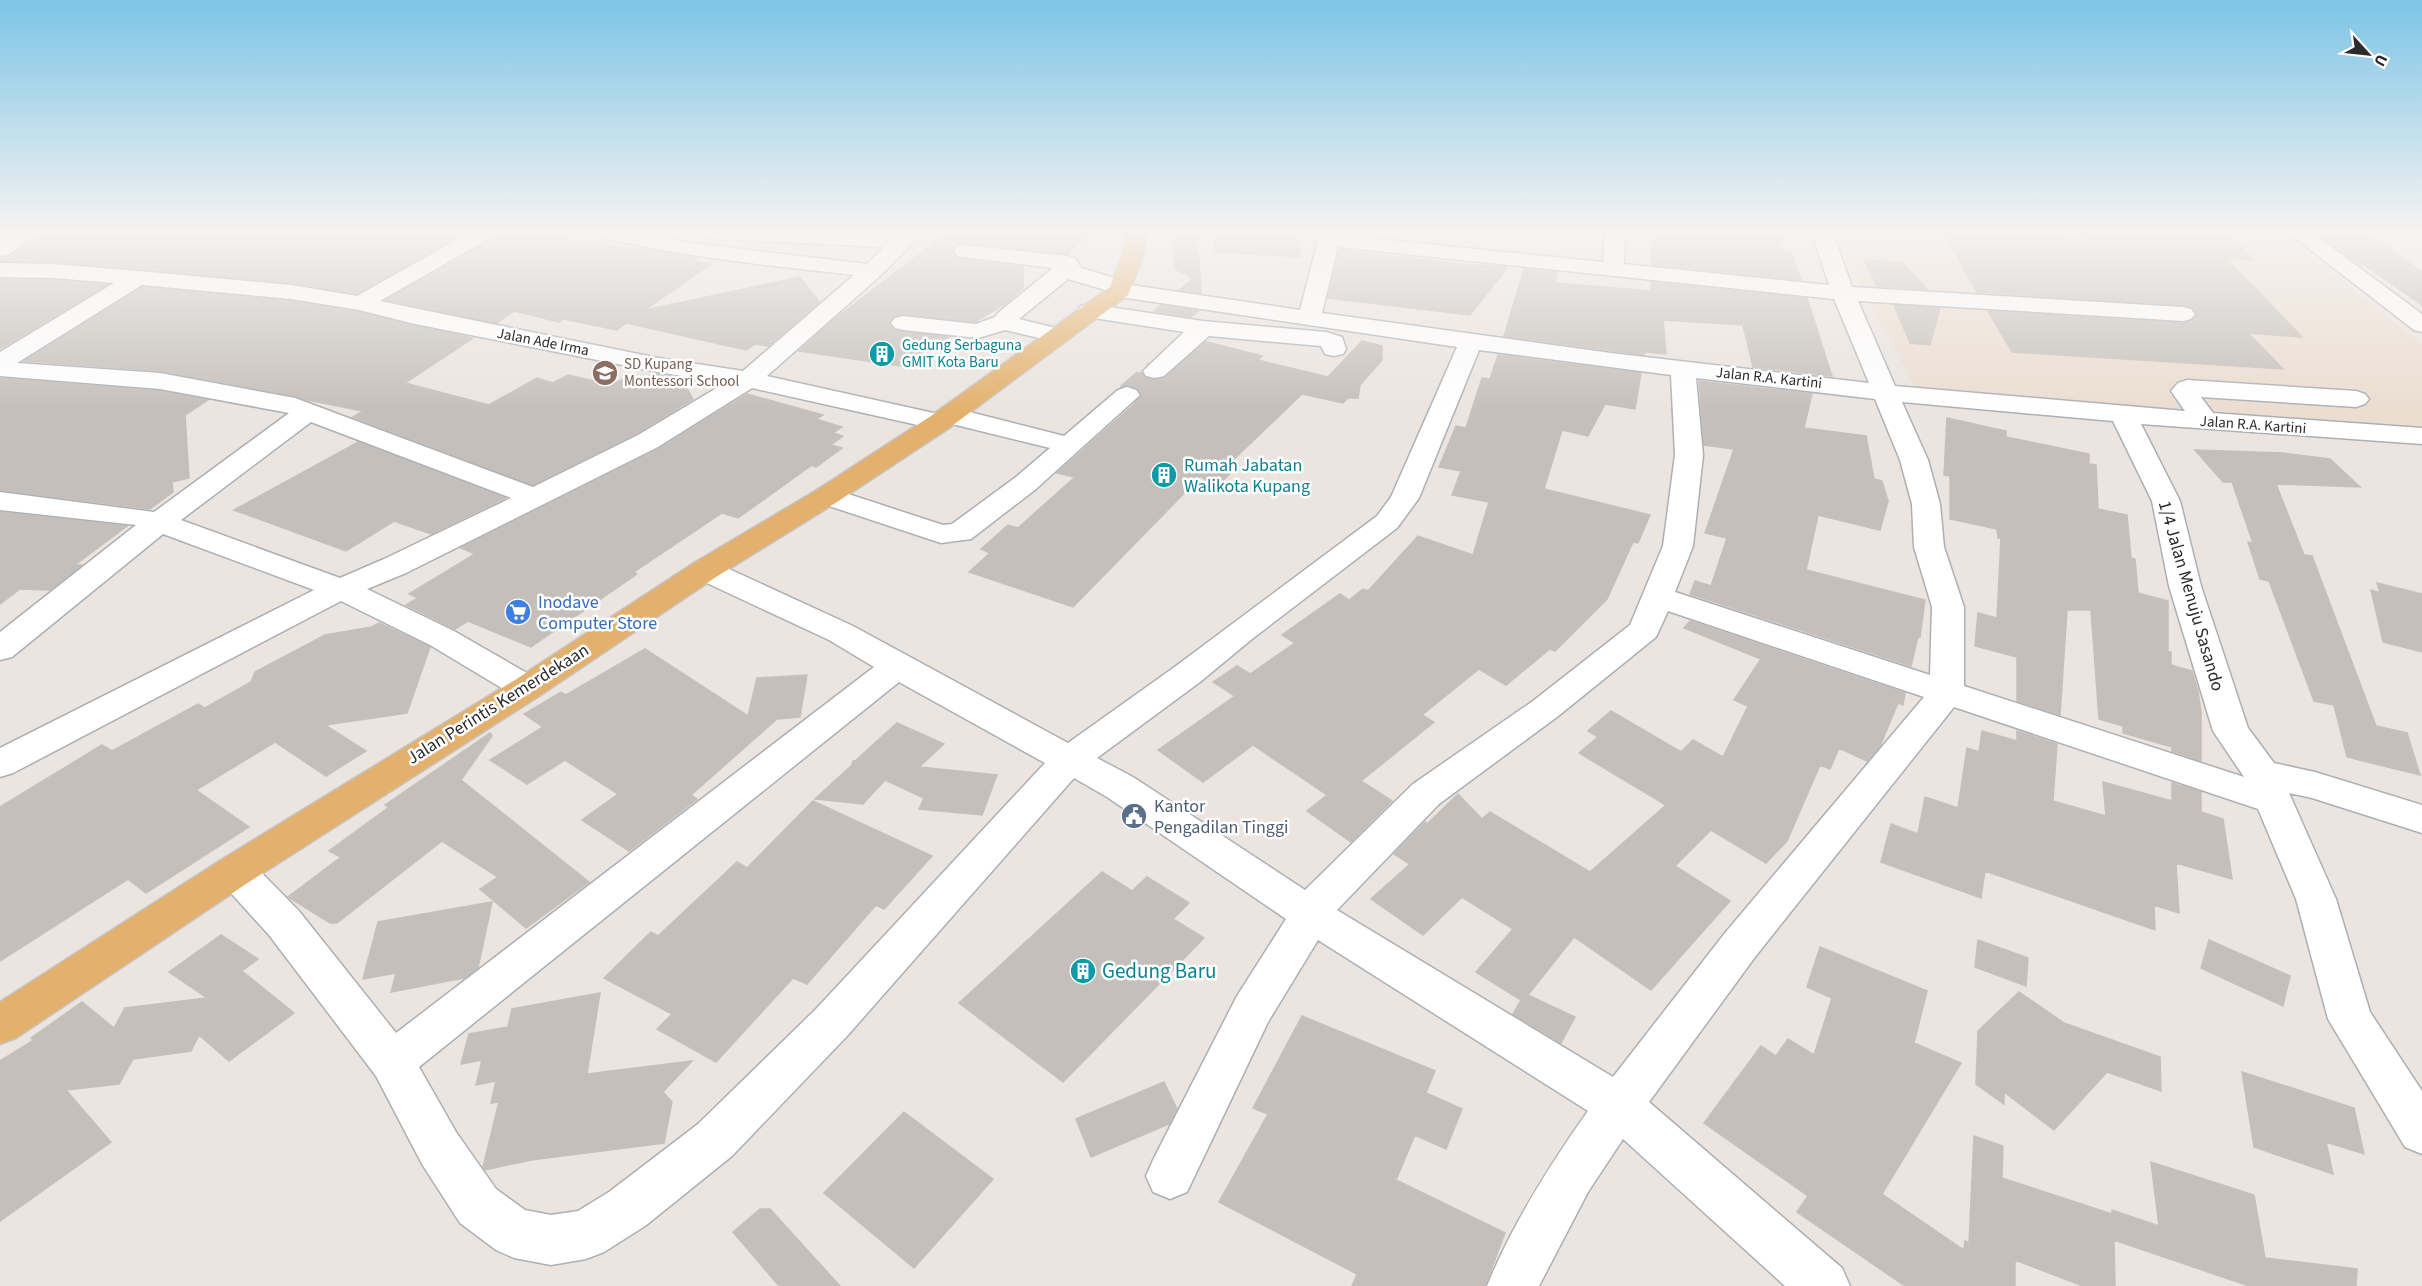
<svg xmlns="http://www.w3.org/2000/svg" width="2422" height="1286" font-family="'Source Sans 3',sans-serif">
	<rect width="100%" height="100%" fill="#ebe4df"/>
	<path fill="#ebddd0" d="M1831 231H2279L2422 344V427L1920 396Z"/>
	<path fill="#c4bfba" stroke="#c7bfb9" stroke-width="1.5" d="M53 231H467L357 294 291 283 54 262 0 261Z
		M500 231H573L562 238 638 250 642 248 697 258 692 261 711 264 645 310 800 277 819 302 768 346 755 344 746 350 626 323 617 330 563 319 559 322 514 311 497 323 386 300 496 237Z
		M950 231H1091L1068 254 965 243 955 245 952 252 957 258 1023 267V288L1005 304 975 322 903 314 894 316 889 323 894 330 949 337 900 366 799 351 833 320Z
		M1215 231H1298L1300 257 1214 252Z
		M1652 231H1784L1781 252 1792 253 1801 280 1652 265Z
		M1942 231H1977L2087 240 2081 231H2226L2254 260 2226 258 2302 337 2248 333 2283 369 2012 352 1988 311 2183 323 2193 320 2197 314 2193 308 2183 305 1977 292Z
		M2314 231H2362L2422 272V305L2363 264H2358Z
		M1173 233H1197L1201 293 1179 290 1193 278 1175 269Z
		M1340 250 1463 264 1508 267 1470 315 1328 298Z
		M1864 260 1903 263 1927 289 1877 286Z
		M1524 269 1557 272 1555 283 1651 291V282L1807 298 1832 376 1753 367 1743 325 1663 320 1666 354 1644 352V355L1504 336Z
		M0 279 54 280 107 285 0 349Z
		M143 287 291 301 359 312 473 338 405 383 489 405 537 378 553 383 568 375 612 385 623 379 639 383 653 373 681 378 693 399 637 433 533 485 353 417 363 411 160 371 24 361Z
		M1161 305 1198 311 1191 317 1154 311Z
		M1894 305 1940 308 1930 345 1910 343Z
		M1362 341 1382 346V360L1360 385 1358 398H1348L1343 403 1302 394 1230 463 1237 466 1215 489 1201 476 1073 607 969 572 990 553 981 549 1008 525 1018 528 1075 477 1057 473 1142 397 1138 389 1127 385 1141 372 1146 378 1155 380 1164 378 1205 342V348L1207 342 1262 356 1258 360 1328 377Z
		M1498 355 1641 373 1635 409 1605 404 1588 436 1562 430 1544 489 1650 515 1638 543 1633 542 1607 599 1555 651 1550 649 1506 685 1479 669 1422 715 1434 722 1361 781 1392 801 1351 842 1307 811 1327 795 1253 745 1203 782 1158 750 1235 696 1213 682 1237 666 1250 674 1295 643 1282 635 1340 594 1349 600 1363 589 1368 591 1418 536 1473 555 1489 502 1452 495 1461 471 1439 467 1456 426 1466 428 1482 378 1490 379Z
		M0 378 160 391 208 400 185 415 189 478 172 482 173 492 150 509 0 490Z
		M1699 381 1812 394 1804 428 1866 436 1874 479 1882 481 1888 501 1880 530 1818 515 1806 570 1925 600 1920 637 1918 636 1911 666 1690 594 1695 581 1711 586 1727 538 1705 533 1734 449 1704 445Z
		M747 394 823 415 816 419 842 427 833 433 843 436 831 445 842 448 816 467 812 465 738 518 722 513 634 572 637 574 531 647 468 621 455 629 406 605 418 598 409 594 475 554 461 548 659 449Z
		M1947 418 2006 431V437L2089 454V464L2096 465 2098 509 2127 515 2131 558 2135 559 2138 593 2168 601V652H2171V665L2192 671 2198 691 2201 712V761L2172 751V747L2123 733V726L2099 719 2091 610H2067L2060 715 2017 701V657L1975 646 1978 613 1997 618 2001 538H1998L1997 529 1950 519V476L1944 475Z
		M358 442 505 498 431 534 394 521 346 551 234 510Z
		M2195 450 2283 453 2330 459 2360 487 2276 484 2304 555 2312 556 2376 726 2407 733 2420 775 2347 757 2334 705 2314 701 2269 581 2260 579 2248 542 2253 543 2232 482H2223Z
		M0 512 127 526 75 565H82L50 590 20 589 0 604Z
		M2377 583 2422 594V652L2383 642 2371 590 2380 593Z
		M1690 621 1905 693 1903 705 1898 703 1880 746 1867 761 1839 748 1830 769 1820 765 1787 841 1766 863 1711 830 1675 866 1730 901 1651 990 1574 937 1528 995 1575 1017 1561 1043 1513 1014 1521 1000 1476 972 1513 929 1462 897 1423 935 1371 899 1410 864 1394 854 1425 822 1427 824 1458 794 1482 819 1490 812 1590 872 1666 805 1579 753 1598 737 1588 731 1611 711 1681 752 1693 740 1723 757 1748 706 1734 700 1761 659 1684 628Z
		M379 623 430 647 407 713 325 725 366 751 326 776 275 742 196 790 249 827 146 893 128 879 0 961V807L102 745 112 751 198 704 205 708 251 682 255 672 325 635 372 627Z
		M645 649 748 716 757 678 807 675 800 717 777 719 691 795 697 799 629 851 582 820 618 794 565 760 527 784 490 760 543 727 524 714 561 692 566 695Z
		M897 723 944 744 919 767 997 775 982 815 919 809 924 798 885 780 863 804 815 799 852 765 853 761H855Z
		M1982 731 2017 741V731L2057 744 2053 801 2106 816 2103 782 2172 801V783L2201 792V812L2223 819 2232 879 2176 863 2179 913 2154 905 2155 930 1985 871 1981 898 1881 862 1891 824 1918 834 1925 797 1958 808 1967 748 1979 752Z
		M490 733 492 736 461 780 589 882 526 928 480 889 498 877 442 841 337 923H330L288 897 341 857 329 851 389 807 385 805Z
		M813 801 932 856 884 909 876 905 807 984 793 978 716 1062 657 1029 672 1014 604 978 651 932 658 936 737 862 747 868Z
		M1102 872 1132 891 1147 877 1189 903 1173 919 1204 938 1063 1082 959 1003Z
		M492 902 478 968 464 978 391 992 396 973 363 979 378 922Z
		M221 935 258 959 242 971 294 1013 229 1061 199 1035 191 1051 133 1059 119 1084 66 1090 111 1142 0 1221V1061L34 1040 31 1038 82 1002 114 1028 125 1008 207 998 169 972Z
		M1978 940 2028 958 2026 986 1975 967Z
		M2209 940 2290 976 2283 1006 2201 968Z
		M1820 947 1927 991 1914 1043 1961 1063 1882 1194 1964 1250 1965 1241 1969 1243 1974 1136 2003 1146 2002 1178 2112 1214V1210L2159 1226 2151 1162 2254 1195 2265 1258 2357 1269 2356 1286H2249L2114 1240 2115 1286H2083L2015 1260V1286H1905L1797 1212 1808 1196 1704 1123 1761 1046 1776 1056 1788 1039 1814 1055 1832 998 1807 987Z
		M2019 992 2064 1023 2160 1057 2161 1091 2107 1072 2054 1130 2004 1092V1104L1976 1084 1978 1031Z
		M600 993 587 1074 692 1061 663 1092 672 1102 664 1143 531 1160 485 1170 483 1167 499 1102 491 1103 496 1081 476 1085 482 1060 461 1064 469 1034 508 1027 512 1009Z
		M1302 1016 1435 1071 1426 1093 1462 1109 1446 1149 1415 1135 1396 1180 1505 1233 1485 1286H1352L1357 1274 1219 1202 1268 1114 1253 1108Z
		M2242 1072 2354 1108 2364 1154 2326 1142 2333 1174 2254 1147Z
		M1164 1082 1177 1109 1169 1124 1091 1157 1076 1119Z
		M904 1112 993 1179 914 1268 824 1193Z
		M760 1209H770L840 1286H779L733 1232Z"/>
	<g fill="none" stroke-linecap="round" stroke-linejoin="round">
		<path stroke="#c5bfbb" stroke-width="23" stroke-dasharray="23 12" stroke-linecap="butt" d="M1127 395 1155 371"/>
		<g stroke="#abb0b6" stroke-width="3">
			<path id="minor" d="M16 231H42L8 255 0 256V241Z
				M472 231H498L495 235 380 301 658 358 743 371 854 275C766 265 679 257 594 235L591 231H632L691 243 867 264 884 247 714 239 707 237 704 233 828 231 897 234 900 231H922L911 245 880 276 767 376 938 414 941 409 950 407 1064 436 1118 390 1127 387 1136 390 1140 395 1036 489 971 539 941 543 817 502 813 496 817 490 827 487 943 525 952 524 1016 477 1050 448 952 424 949 428 940 430 752 388 658 447 406 573 367 589 454 631 539 680 544 688 539 696 527 699 515 696 430 645 341 601 13 773 0 777V748L314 590 163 534 12 657 0 660V632L136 525 0 510V492L154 512 289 413 160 389 0 376V352L114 283 54 278 0 277V263L54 264 138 271 291 285 357 296ZM142 285 291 299 359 310 415 324 658 372 725 383 638 435 533 487 295 398 160 373 17 363ZM311 422 511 498 384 559 340 578 181 520Z
				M1318 231H1338L1339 235 1603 262 1605 231H1625L1624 264 1829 285 1811 231H1832L1852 287 2183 307 2191 309 2195 314 2191 319 2183 321 1858 301 1895 386 2185 411 2171 391 2178 383 2187 380 2356 391 2365 394 2369 399 2365 404 2356 407 2201 397 2213 413 2422 428V444L2141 424 2180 501 2201 586 2248 728 2274 763 2315 772 2422 805V833L2312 798 2289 793 2336 899 2370 1012 2422 1091V1154L2405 1147 2328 1019 2296 899 2258 809 1954 707 1755 957 1649 1102 1842 1268 1850 1286H1785L1623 1139 1588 1192 1539 1286H1487C1513 1223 1549 1166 1588 1111L1318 940 1268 1022 1187 1192 1170 1199 1153 1192 1146 1176 1153 1160 1237 996 1286 919 1107 797 1074 778 848 1035 732 1156 645 1226 604 1252 586 1259 551 1265 514 1258 496 1250 460 1223 422 1164 376 1076 269 935 221 882 215 871 221 860 235 856 249 860 299 911 396 1033 874 667 829 640 694 577 690 570 694 563 705 561 716 563 853 626 1068 743 1176 666 1377 516 1391 497 1457 347 1120 297 1112 295 1109 291 1068 279 1019 319 1064 330 1068 335 1064 340 1056 342 1005 330 978 338 903 330 895 328 891 323 895 318 903 316 976 324 995 317 999 312 1053 268 957 256 954 251 957 246 965 245 1067 256 1075 258 1081 268 1129 282 1131 285 1300 310 1318 240ZM1338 247 1834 299 1869 383 1611 353 1322 313ZM1479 350 1671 375 1675 455 1663 546 1630 625 1533 701 1413 784 1305 890 1133 777 1097 758 1200 682 1252 639 1397 528 1419 498ZM1696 378 1875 399 1900 460 1912 504 1914 547 1932 607 1930 675 1675 592 1693 546 1703 455ZM1902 402 2113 421 2152 501 2169 586 2213 731 2244 777 1964 686V607L1944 547 1940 504 1928 460ZM1668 611 1924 697 1725 933 1613 1077 1337 910 1439 804 1557 717 1656 637ZM899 682 1045 763 816 1009 698 1124 609 1192 578 1211 551 1215 525 1210 496 1189 456 1132 419 1067Z
				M2286 231H2310L2422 314V332L2414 330Z
				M1089 304 1203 321 1326 332 1342 337 1346 349 1343 354 1334 356 1325 354 1321 346 1209 336 1164 376 1155 378 1146 376 1143 371 1184 332 1081 316 1077 311 1081 306Z"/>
		</g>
		<g stroke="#c4c4c4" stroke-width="3">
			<path id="major" d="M1126 231H1147L1145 252 1128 295 949 428 837 502 716 577 539 696 249 882 16 1038 0 1044V1002L221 860 515 680 694 563 817 490 931 416 1110 287 1123 252Z"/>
		</g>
		<use href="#minor" fill="#fff" fill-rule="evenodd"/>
		<use href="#major" fill="#e3b16d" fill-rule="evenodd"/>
	</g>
	<linearGradient id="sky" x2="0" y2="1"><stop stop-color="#7dc4e6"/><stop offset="0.56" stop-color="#f6f3f1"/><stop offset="1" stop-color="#f6f3f1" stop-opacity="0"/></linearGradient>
	<rect width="2422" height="412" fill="url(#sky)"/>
	<defs>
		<g id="building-disc" transform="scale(1.35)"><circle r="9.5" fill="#0f9aa8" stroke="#fff"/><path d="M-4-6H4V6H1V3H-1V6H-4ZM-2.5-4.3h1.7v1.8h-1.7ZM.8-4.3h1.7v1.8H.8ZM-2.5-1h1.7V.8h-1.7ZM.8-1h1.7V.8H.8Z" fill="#fff"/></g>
		<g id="school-disc" transform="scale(1.35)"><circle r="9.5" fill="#8d6e63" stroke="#fff"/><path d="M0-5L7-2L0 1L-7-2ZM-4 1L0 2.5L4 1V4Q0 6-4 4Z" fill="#fff"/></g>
		<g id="supermarket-disc" transform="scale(1.35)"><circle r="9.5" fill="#3f7fe0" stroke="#fff"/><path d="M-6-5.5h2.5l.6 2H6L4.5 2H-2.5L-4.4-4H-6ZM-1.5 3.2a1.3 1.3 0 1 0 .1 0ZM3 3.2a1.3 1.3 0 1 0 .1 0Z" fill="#fff"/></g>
		<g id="civic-disc" transform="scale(1.35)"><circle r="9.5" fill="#5c6f8a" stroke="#fff"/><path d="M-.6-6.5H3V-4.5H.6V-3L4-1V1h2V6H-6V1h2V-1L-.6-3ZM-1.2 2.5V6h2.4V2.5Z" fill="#fff"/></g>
	</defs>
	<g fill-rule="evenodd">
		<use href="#building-disc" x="882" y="354"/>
		<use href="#school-disc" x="605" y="373"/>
		<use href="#building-disc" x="1164" y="475"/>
		<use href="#supermarket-disc" x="518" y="612"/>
		<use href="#civic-disc" x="1134" y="816"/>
		<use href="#building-disc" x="1083" y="971"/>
	</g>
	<g text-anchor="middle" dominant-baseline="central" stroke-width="5" stroke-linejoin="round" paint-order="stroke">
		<g font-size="15" fill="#2b2b2b" stroke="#fff">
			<text transform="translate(543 342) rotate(11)">Jalan Ade Irma</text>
			<text transform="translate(1769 378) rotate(6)">Jalan R.A. Kartini</text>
			<text transform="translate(2253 425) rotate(4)">Jalan R.A. Kartini</text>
		</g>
		<g font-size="15" fill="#0d838f" stroke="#fff" text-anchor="start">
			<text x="902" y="345">Gedung Serbaguna<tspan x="902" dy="17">GMIT Kota Baru</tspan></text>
		</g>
		<g font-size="15" fill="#785e54" stroke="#fff" text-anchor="start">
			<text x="624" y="364">SD Kupang<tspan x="624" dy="17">Montessori School</tspan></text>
		</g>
		<g font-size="18" fill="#0d838f" stroke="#fff" text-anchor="start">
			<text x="1184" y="465">Rumah Jabatan<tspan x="1184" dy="21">Walikota Kupang</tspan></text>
		</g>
		<g font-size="18" fill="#2b2b2b" stroke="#fff">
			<text transform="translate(2191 596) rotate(74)">1/4 Jalan Menuju Sasando</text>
			<text transform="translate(498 704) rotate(-32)">Jalan Perintis Kemerdekaan</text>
		</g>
		<g font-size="18" fill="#366cbe" stroke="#fff" text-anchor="start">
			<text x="538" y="602">Inodave<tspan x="538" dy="21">Computer Store</tspan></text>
		</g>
		<g font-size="18" fill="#4e5e75" stroke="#fff" text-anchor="start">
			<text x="1154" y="806">Kantor<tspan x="1154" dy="21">Pengadilan Tinggi</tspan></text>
		</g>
		<g font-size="21" fill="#0d838f" stroke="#fff" text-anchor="start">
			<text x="1102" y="971">Gedung Baru</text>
		</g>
	</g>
	<g transform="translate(2368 54) rotate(117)" stroke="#ffffff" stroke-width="4.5" paint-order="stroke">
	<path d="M0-4.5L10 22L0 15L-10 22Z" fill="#2b2b2b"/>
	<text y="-9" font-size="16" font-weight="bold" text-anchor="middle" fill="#2b2b2b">U</text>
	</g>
</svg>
